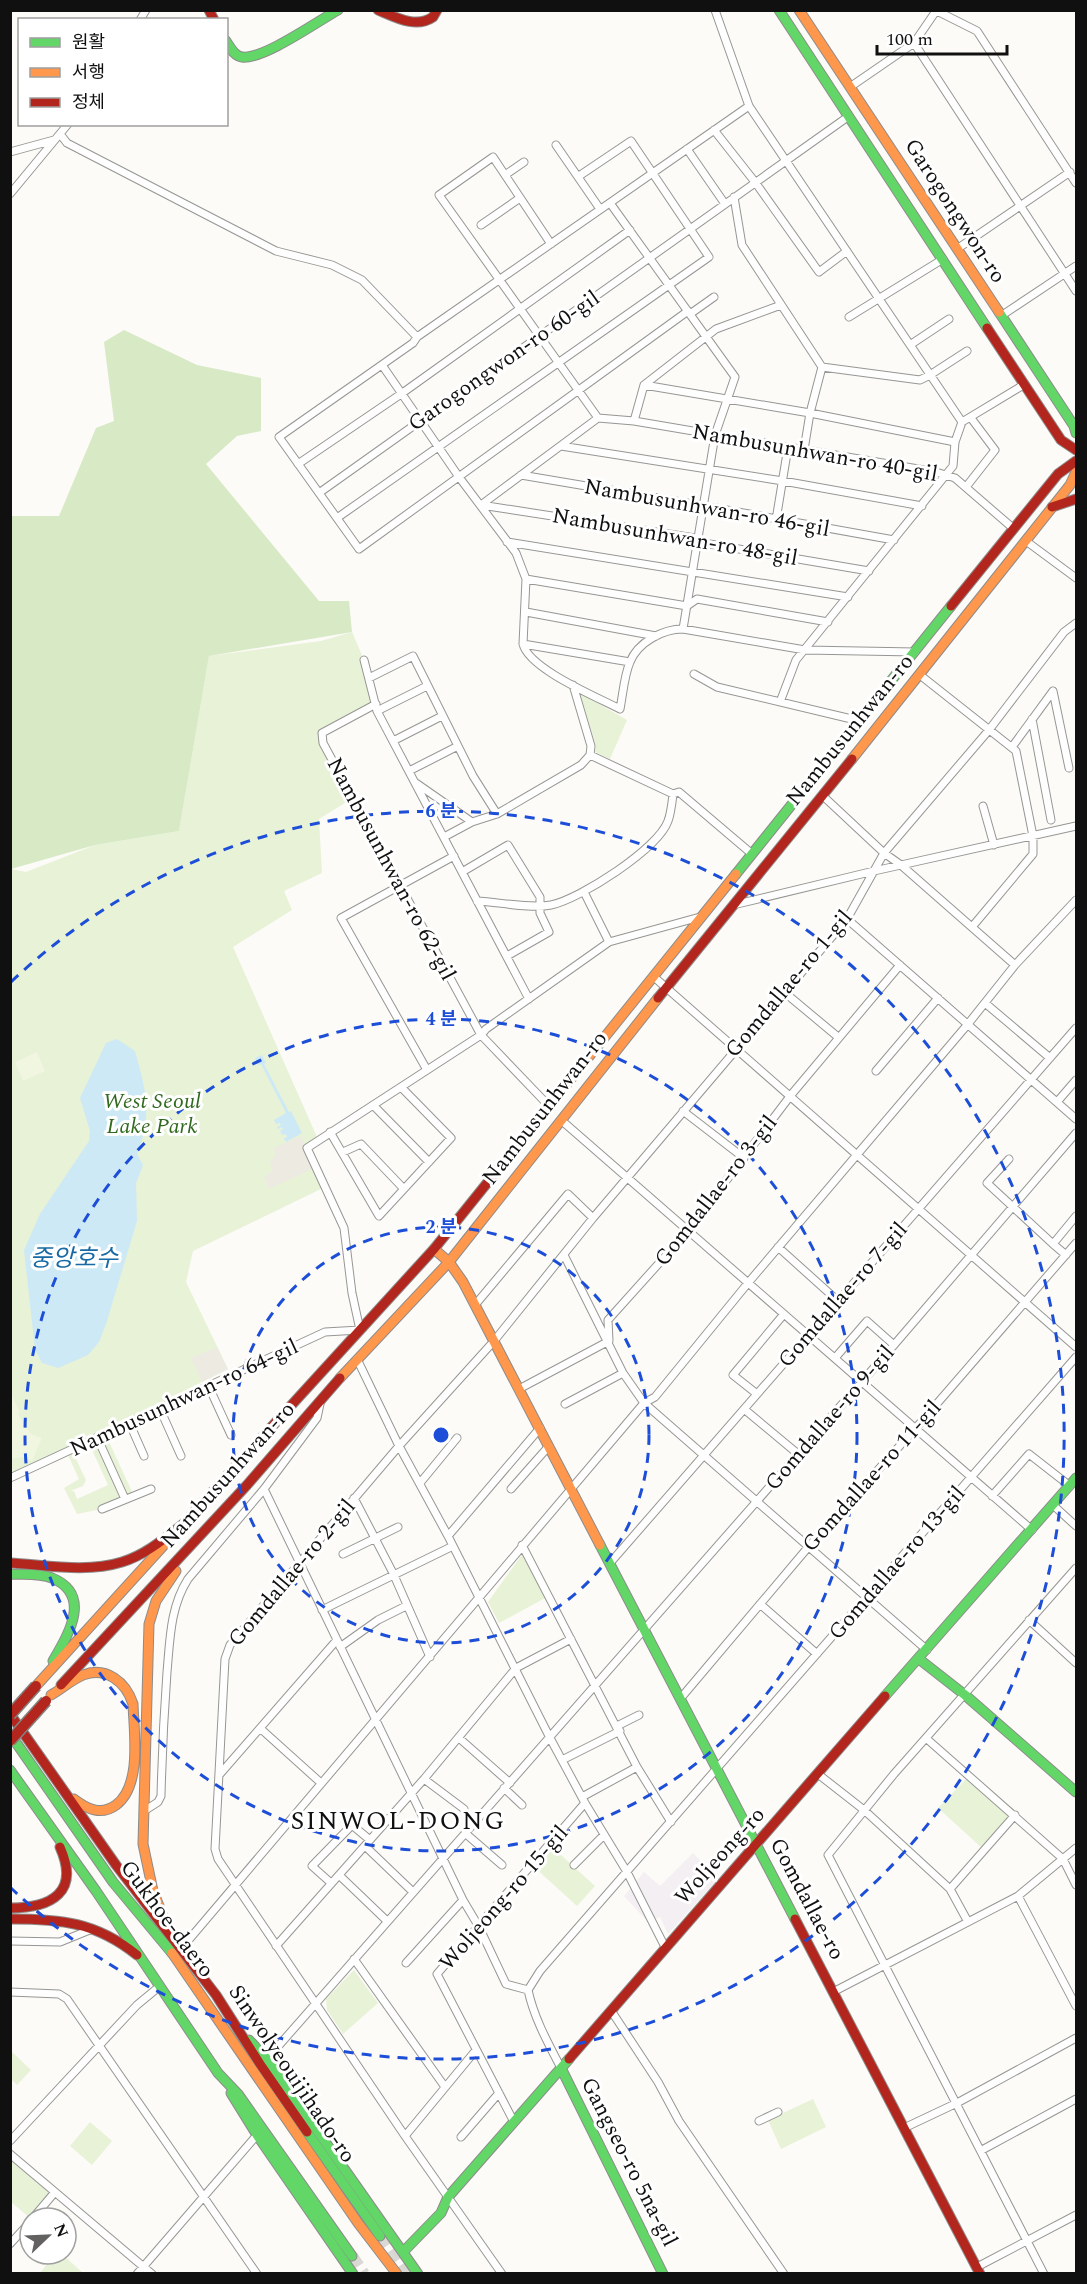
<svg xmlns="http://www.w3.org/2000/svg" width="1087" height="2284" font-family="Spectral,'Noto Sans KR',serif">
	<rect width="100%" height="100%" fill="#fcfbf7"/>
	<path fill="#f4eff2" d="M693 1853 718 1879 668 1934 660 1917 648 1922 624 1896 644 1872 660 1886Z"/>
	<path fill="#e7f2d7" d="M352 632 364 660 375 705 322 733 323 743 353 798 319 819 322 873 284 891 292 910 233 947 317 1137 307 1143V1151L325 1187 193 1251 186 1282 228 1369 11 1478V869L26 872 95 845 179 831 209 656 321 641Z
		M580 693 627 720 610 759 595 752 596 746Z
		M105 1433 133 1494 128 1496 100 1435Z
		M89 1443H96L120 1499 102 1509 77 1514 64 1488 79 1479 67 1453 71 1449 86 1480 83 1486 70 1491H74L77 1499 108 1485Z
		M523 1553 547 1597 499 1623 488 1602Z
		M966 1779 1010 1817 982 1848 938 1808Z
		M550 1845 595 1886 577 1906 532 1865Z
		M354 1970 378 2003 343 2034 327 2010 326 1999Z
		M12 2052 31 2070 17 2085 11 2079Z
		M813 2099 826 2127 781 2149 768 2120Z
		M90 2122 112 2141 92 2165 70 2146Z
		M10 2154 55 2192 30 2218 11 2202Z
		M55 2254H62L83 2273H40Z"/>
	<path fill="#d8e9c5" d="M124 330 197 365 261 378V431L237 436 206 464 319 601H349L352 632 209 656 179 831 95 845 11 869V516H59L96 428 114 421 104 342Z"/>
	<path fill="#f0f6e0" d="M37 1052 45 1071 23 1081 15 1062Z
		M11 1394 20 1412 18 1414 31 1434 42 1438 32 1461 23 1457 11 1459Z"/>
	<path fill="#edeae2" d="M301 1136 314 1168 269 1189 264 1177 272 1171 270 1161 275 1157 274 1148Z
		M217 1347 228 1369 202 1382 191 1358Z"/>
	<path fill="#cde9f6" d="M117 1039 135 1051C146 1091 153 1114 137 1154L143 1165 136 1183 137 1221 106 1324 99 1342 88 1355 58 1368 42 1363 35 1349 24 1250 40 1214 89 1141 90 1131 80 1098 106 1043Z
		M262 1055 266 1063 264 1064 289 1112 291 1111 302 1133 286 1142 284 1138 287 1137 286 1134 282 1135 280 1131 283 1129 282 1127 278 1129 277 1127 281 1125 280 1123 276 1124 274 1120 286 1113 261 1064 258 1065 255 1058Z"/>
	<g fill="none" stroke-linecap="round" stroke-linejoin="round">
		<path stroke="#d9d8d4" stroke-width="12" stroke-dasharray="12 6" stroke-linecap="butt" d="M380 2236 406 2274
			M352 2256 364 2274"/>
		<g stroke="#969694" stroke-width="9">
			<path id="street" d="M715 10 749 106 962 422
				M935 10 977 31 1076 183
				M140 20 146 10
				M914 43 1076 291
				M850 87 914 43 936 11
				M714 130 755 182 819 272 847 251
				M60 134 67 143 276 251 332 265 362 280 417 337
				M556 145 600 209
				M687 149 725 204
				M10 152 54 140
				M505 175 524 162
				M10 194 68 124
				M734 197 742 245 822 367 920 380 930 375 967 351
				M610 203 735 377 715 435 683 629
				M481 225 520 198
				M551 244 493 157 439 195 598 418 634 421 936 472 955 478 1014 529
				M957 249 1070 172
				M688 311 359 549 279 437 413 343 417 337 749 106
				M690 314 714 297
				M1001 316 1076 266
				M849 317 943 259
				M910 345 949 319
				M382 365 459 477 516 553 526 579 523 644C529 669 597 697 620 709 623 694 624 676 630 662 638 642 663 629 683 629L805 650 915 652
				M644 385 810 413 955 442
				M634 421 644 385 716 329 781 305
				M561 446 783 481 922 506
				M804 450 810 413 822 367
				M298 464 401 394 630 230
				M521 475 699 505 894 540
				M966 487 995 450 971 418
				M319 493 849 116
				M481 505 695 538 698 542 869 571
				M481 505 598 418
				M337 518 709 257 631 141 579 176
				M776 520 788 447
				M1026 541 1076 578
				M507 542 848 597
				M526 579 687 606 697 599 828 622
				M526 612 656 636
				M523 644 630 662
				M364 660 377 711 529 999
				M694 674 717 687 860 721
				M920 675 1016 751 1033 836V854L972 927
				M369 678 413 656 473 776 497 814
				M573 685 591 746 590 755 673 794 679 792 752 854
				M780 702 796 660 953 466 955 442 962 422 1025 384
				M376 704 322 733 323 743 481 1035 549 1106
				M377 711 427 686
				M1032 719 1051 820
				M393 741 442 716
				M1012 747 1053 691 1069 768
				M409 771 458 746
				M416 783 472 822 497 814 581 765 590 755
				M823 796 884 853 901 865 1015 965
				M983 806 994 845
				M444 837 472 822
				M462 872 508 845 540 897V913L549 932 507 956
				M584 892 609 942
				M477 901C499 902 530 909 551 905 580 899 658 849 668 821 671 813 672 803 673 794
				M733 905 874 871 1076 826
				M847 919 1076 1119
				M654 977 1076 1347
				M784 992 838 1037
				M985 1003 1050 1058
				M427 1070 341 918 454 856
				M876 1071 938 998
				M1057 1102 1076 1080
				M373 1105 429 1162
				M683 1111 744 1158
				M561 1120 1032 1530
				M330 1132 379 1216 451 1138 401 1087
				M343 1152 361 1144 403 1188
				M1009 1159 987 1183 1053 1244
				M778 1247 838 1301
				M564 1255 623 1373 644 1403 927 1650
				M1066 1255 1053 1244 1076 1216
				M475 1305 568 1194 593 1218
				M835 1358 867 1321 894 1345
				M357 1359 399 1446 448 1536 550 1738 585 1803 627 1872 665 1947
				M209 1387 231 1435
				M519 1389 609 1341 608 1320 688 1231 791 1095 900 965
				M757 1394 733 1375 784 1314
				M565 1404 623 1373
				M160 1409 181 1456
				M744 1409 798 1454
				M129 1422 144 1456
				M97 1437 125 1499
				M10 1478 325 1332 360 1330 352 1293 344 1228 307 1148 481 1035 486 1029 609 942 700 917
				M420 1483 457 1438
				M264 1489 463 1900 479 1927 506 1984 528 1990
				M511 1489 549 1446
				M992 1496 1029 1454 1070 1486
				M354 1498 393 1573 430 1657
				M1053 1505 1076 1526
				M102 1509 151 1489
				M448 1536 540 1428
				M522 1545 637 1767 671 1822
				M343 1554 398 1527
				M610 1563 1076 1028
				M760 1604 817 1654
				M322 1610 453 1546
				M1029 1620 1076 1663
				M340 1647 378 1620 406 1606
				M680 1699 810 1545 915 1429 1076 1243
				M617 1726 639 1715
				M261 1729 321 1783
				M459 1738 510 1783
				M927 1739 1063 1859 1076 1885
				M562 1760 620 1731
				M220 1774 336 1641
				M818 1774 864 1810 950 1889 1015 1815
				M424 1779 464 1809
				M504 1788 522 1805
				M582 1797 637 1767
				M144 1811 158 1802 161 1796C162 1755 164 1713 167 1672 170 1640 170 1607 188 1579L264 1489 317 1418 320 1404
				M465 1833 502 1865
				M365 1846 413 1892
				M574 1865 604 1835
				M339 1875 387 1921
				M331 1883 312 1866 352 1825 370 1840
				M950 1889 968 1922
				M1018 1896 1076 2006
				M10 1941 60 1942 92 1929
				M276 1946 424 1779 516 1668 571 1639
				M181 1949 644 1403 655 1397 748 1283 968 1024 1015 965 1076 900
				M354 1959 445 2087
				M406 1963 463 1900
				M10 1992 59 1994 67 1999 257 2274
				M833 1992 1018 1896 1076 1848
				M612 2012 658 2082 679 2121 784 2274
				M267 2059 894 1345 1076 1133
				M561 2068C548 2043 534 2018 528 1990L540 1971 1076 1357
				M759 2121 778 2112
				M514 2122 437 1974 585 1803
				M904 2128 957 2103 1076 2038
				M405 2136 476 2050
				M461 2137 499 2093
				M10 2141 137 2005 160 1986
				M982 2150 1076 2099
				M10 2154 152 2274
				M33 2218 55 2192
				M10 2244 30 2222
				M977 2267 1076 2215
				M137 2274 257 2135
				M502 2274 405 2136 218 1859 215 1849 225 1659 230 1645 399 1446 494 1341 593 1218 847 919 884 853 989 730 1064 632 1076 623
				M1044 2274 828 1855 894 1774 1076 1568"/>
		</g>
		<g stroke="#8d8c8b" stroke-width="11">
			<path id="fast" d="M779 10 987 328
				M226 41C230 47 234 56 242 57 263 60 318 21 338 10
				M999 312 1074 426 1076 433
				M736 874 951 606
				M600 1545 795 1919
				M10 1574C23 1575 39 1573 52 1578 93 1595 68 1635 53 1661
				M919 1659 965 1695 1076 1792
				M885 1696 1076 1478
				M10 1734 113 1882 172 1953
				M10 1770 96 1891 218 2073 238 2094 352 2256
				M249 2040 267 2059 418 2274
				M561 2068 663 2274
				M231 2093 257 2135 353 2274
				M307 2132 380 2236
				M403 2252 441 2213 448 2197 569 2059"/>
		</g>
		<g stroke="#8d8c8b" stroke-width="11">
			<path id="slow" d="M799 10 999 312
				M852 759 1070 485 1076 472
				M529 1131 736 874
				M434 1249 449 1262 463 1282 600 1545
				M340 1378 449 1262 658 998
				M36 1686 255 1445
				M51 1695C62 1689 71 1680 83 1675 106 1666 126 1682 133 1704 134 1733 142 1786 116 1805 101 1816 87 1809 74 1799
				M169 1931 153 1891 143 1844 149 1624 156 1601 176 1571
				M172 1953 358 2223 397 2274"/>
		</g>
		<g stroke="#8d8c8b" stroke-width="11">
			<path id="jam" d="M209 10 214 20
				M378 10C395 17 416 29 433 17L437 10
				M987 328 1061 440 1076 450
				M1052 507 1076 499
				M951 606 1058 474 1076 461
				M658 998 852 759
				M255 1445 434 1249 529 1131
				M10 1563C46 1565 87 1573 122 1562 145 1555 164 1539 182 1525
				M61 1685 247 1485 340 1378
				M10 1714 116 1865 216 1995 260 2064 307 2132
				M10 1908C52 1908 80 1892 60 1847
				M10 1919C61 1919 96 1922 137 1955
				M795 1919 980 2274
				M569 2059 885 1696"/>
		</g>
		<use href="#street" stroke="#fffefe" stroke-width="7"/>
		<use href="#fast" stroke="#63d668" stroke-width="9"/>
		<use href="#slow" stroke="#ff974d" stroke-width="9"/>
		<use href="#jam" stroke="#b3261e" stroke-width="9"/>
		<g stroke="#848381" stroke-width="13" stroke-linecap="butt">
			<path id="jam-bridge" d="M10 1715 36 1686
				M10 1741 46 1701"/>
		</g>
		<use href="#jam-bridge" stroke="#b3261e" stroke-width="10"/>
	</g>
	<g fill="none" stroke="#1d4ed8" stroke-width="3" stroke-dasharray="10 8">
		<circle cx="441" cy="1435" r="208"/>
		<circle cx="441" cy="1435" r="416"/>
		<path d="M11 982A624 624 0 1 1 11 1888"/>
	</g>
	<g text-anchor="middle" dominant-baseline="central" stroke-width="6" stroke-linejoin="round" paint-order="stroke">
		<g font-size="22" fill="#101010" stroke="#fff">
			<text transform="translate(955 211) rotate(57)">Garogongwon-ro</text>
			<text transform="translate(504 361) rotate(-35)">Garogongwon-ro 60-gil</text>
			<text transform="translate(815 453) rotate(10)">Nambusunhwan-ro 40-gil</text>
			<text transform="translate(707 508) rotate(10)">Nambusunhwan-ro 46-gil</text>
			<text transform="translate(675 537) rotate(10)">Nambusunhwan-ro 48-gil</text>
			<text transform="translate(850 730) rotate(-51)">Nambusunhwan-ro</text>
			<text transform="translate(391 869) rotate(62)">Nambusunhwan-ro 62-gil</text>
			<text transform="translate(789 984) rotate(-50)">Gomdallae-ro 1-gil</text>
			<text transform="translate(545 1108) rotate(-52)">Nambusunhwan-ro</text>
			<text transform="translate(716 1191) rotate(-52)">Gomdallae-ro 3-gil</text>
			<text transform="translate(843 1295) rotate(-49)">Gomdallae-ro 7-gil</text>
			<text transform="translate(184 1398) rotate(-25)">Nambusunhwan-ro 64-gil</text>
			<text transform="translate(830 1418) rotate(-49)">Gomdallae-ro 9-gil</text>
			<text transform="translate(228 1475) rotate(-48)">Nambusunhwan-ro</text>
			<text transform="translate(872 1476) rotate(-48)">Gomdallae-ro 11-gil</text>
			<text transform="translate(897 1563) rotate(-49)">Gomdallae-ro 13-gil</text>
			<text transform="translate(292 1573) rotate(-50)">Gomdallae-ro 2-gil</text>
			<text transform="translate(720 1856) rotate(-48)">Woljeong-ro</text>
			<text transform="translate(504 1898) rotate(-49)">Woljeong-ro 15-gil</text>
			<text transform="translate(807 1899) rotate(62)">Gomdallae-ro</text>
			<text transform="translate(167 1919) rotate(53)">Gukhoe-daero</text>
			<text transform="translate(292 2074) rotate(56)">Sinwolyeouijihado-ro</text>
			<text transform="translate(629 2162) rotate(63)">Gangseo-ro 5na-gil</text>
		</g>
		<g font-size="22" font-style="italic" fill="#31691f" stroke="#fff">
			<text x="152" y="1101">West Seoul<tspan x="152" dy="25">Lake Park</tspan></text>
		</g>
		<g font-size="24" font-style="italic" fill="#186aa4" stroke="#fff">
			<text x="74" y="1259">중앙호수</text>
		</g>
		<g font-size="26" letter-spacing="1.5" fill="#101010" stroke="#fff">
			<text x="398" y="1821">SINWOL-DONG</text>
		</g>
	</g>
	<circle cx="441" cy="1435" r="9" fill="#1d4ed8" stroke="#fff" stroke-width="3"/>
	<g font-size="18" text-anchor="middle" font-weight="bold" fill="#1d4ed8" stroke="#fff" stroke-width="6" stroke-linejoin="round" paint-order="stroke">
		<text x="441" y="817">6 분</text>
		<text x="441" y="1025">4 분</text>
		<text x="441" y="1233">2 분</text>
	</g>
	<rect width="1087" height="2284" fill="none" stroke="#101010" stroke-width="24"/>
	<rect x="18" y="18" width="210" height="108" fill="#ffffff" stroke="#9f9f9f" stroke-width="1.5"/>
	<rect x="30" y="38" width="30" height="9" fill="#63d668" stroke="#9f9f9f" stroke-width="1.5"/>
	<text x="72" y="48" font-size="18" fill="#101010">원활</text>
	<rect x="30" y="68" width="30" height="9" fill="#ff974d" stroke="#9f9f9f" stroke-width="1.5"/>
	<text x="72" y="78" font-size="18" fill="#101010">서행</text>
	<rect x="30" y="98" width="30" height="9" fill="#b3261e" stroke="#9f9f9f" stroke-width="1.5"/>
	<text x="72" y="108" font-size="18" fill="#101010">정체</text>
	<g transform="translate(48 2236) rotate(67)"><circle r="28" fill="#ffffff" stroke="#9f9f9f" stroke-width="1.5"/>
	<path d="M0-4.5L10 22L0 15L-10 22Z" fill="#636261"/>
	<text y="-9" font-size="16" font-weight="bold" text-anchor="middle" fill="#101010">N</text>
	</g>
	<path d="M877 45v9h130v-9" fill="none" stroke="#101010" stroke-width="3"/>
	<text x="886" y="45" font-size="18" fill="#101010" stroke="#ffffff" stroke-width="4.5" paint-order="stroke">100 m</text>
</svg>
